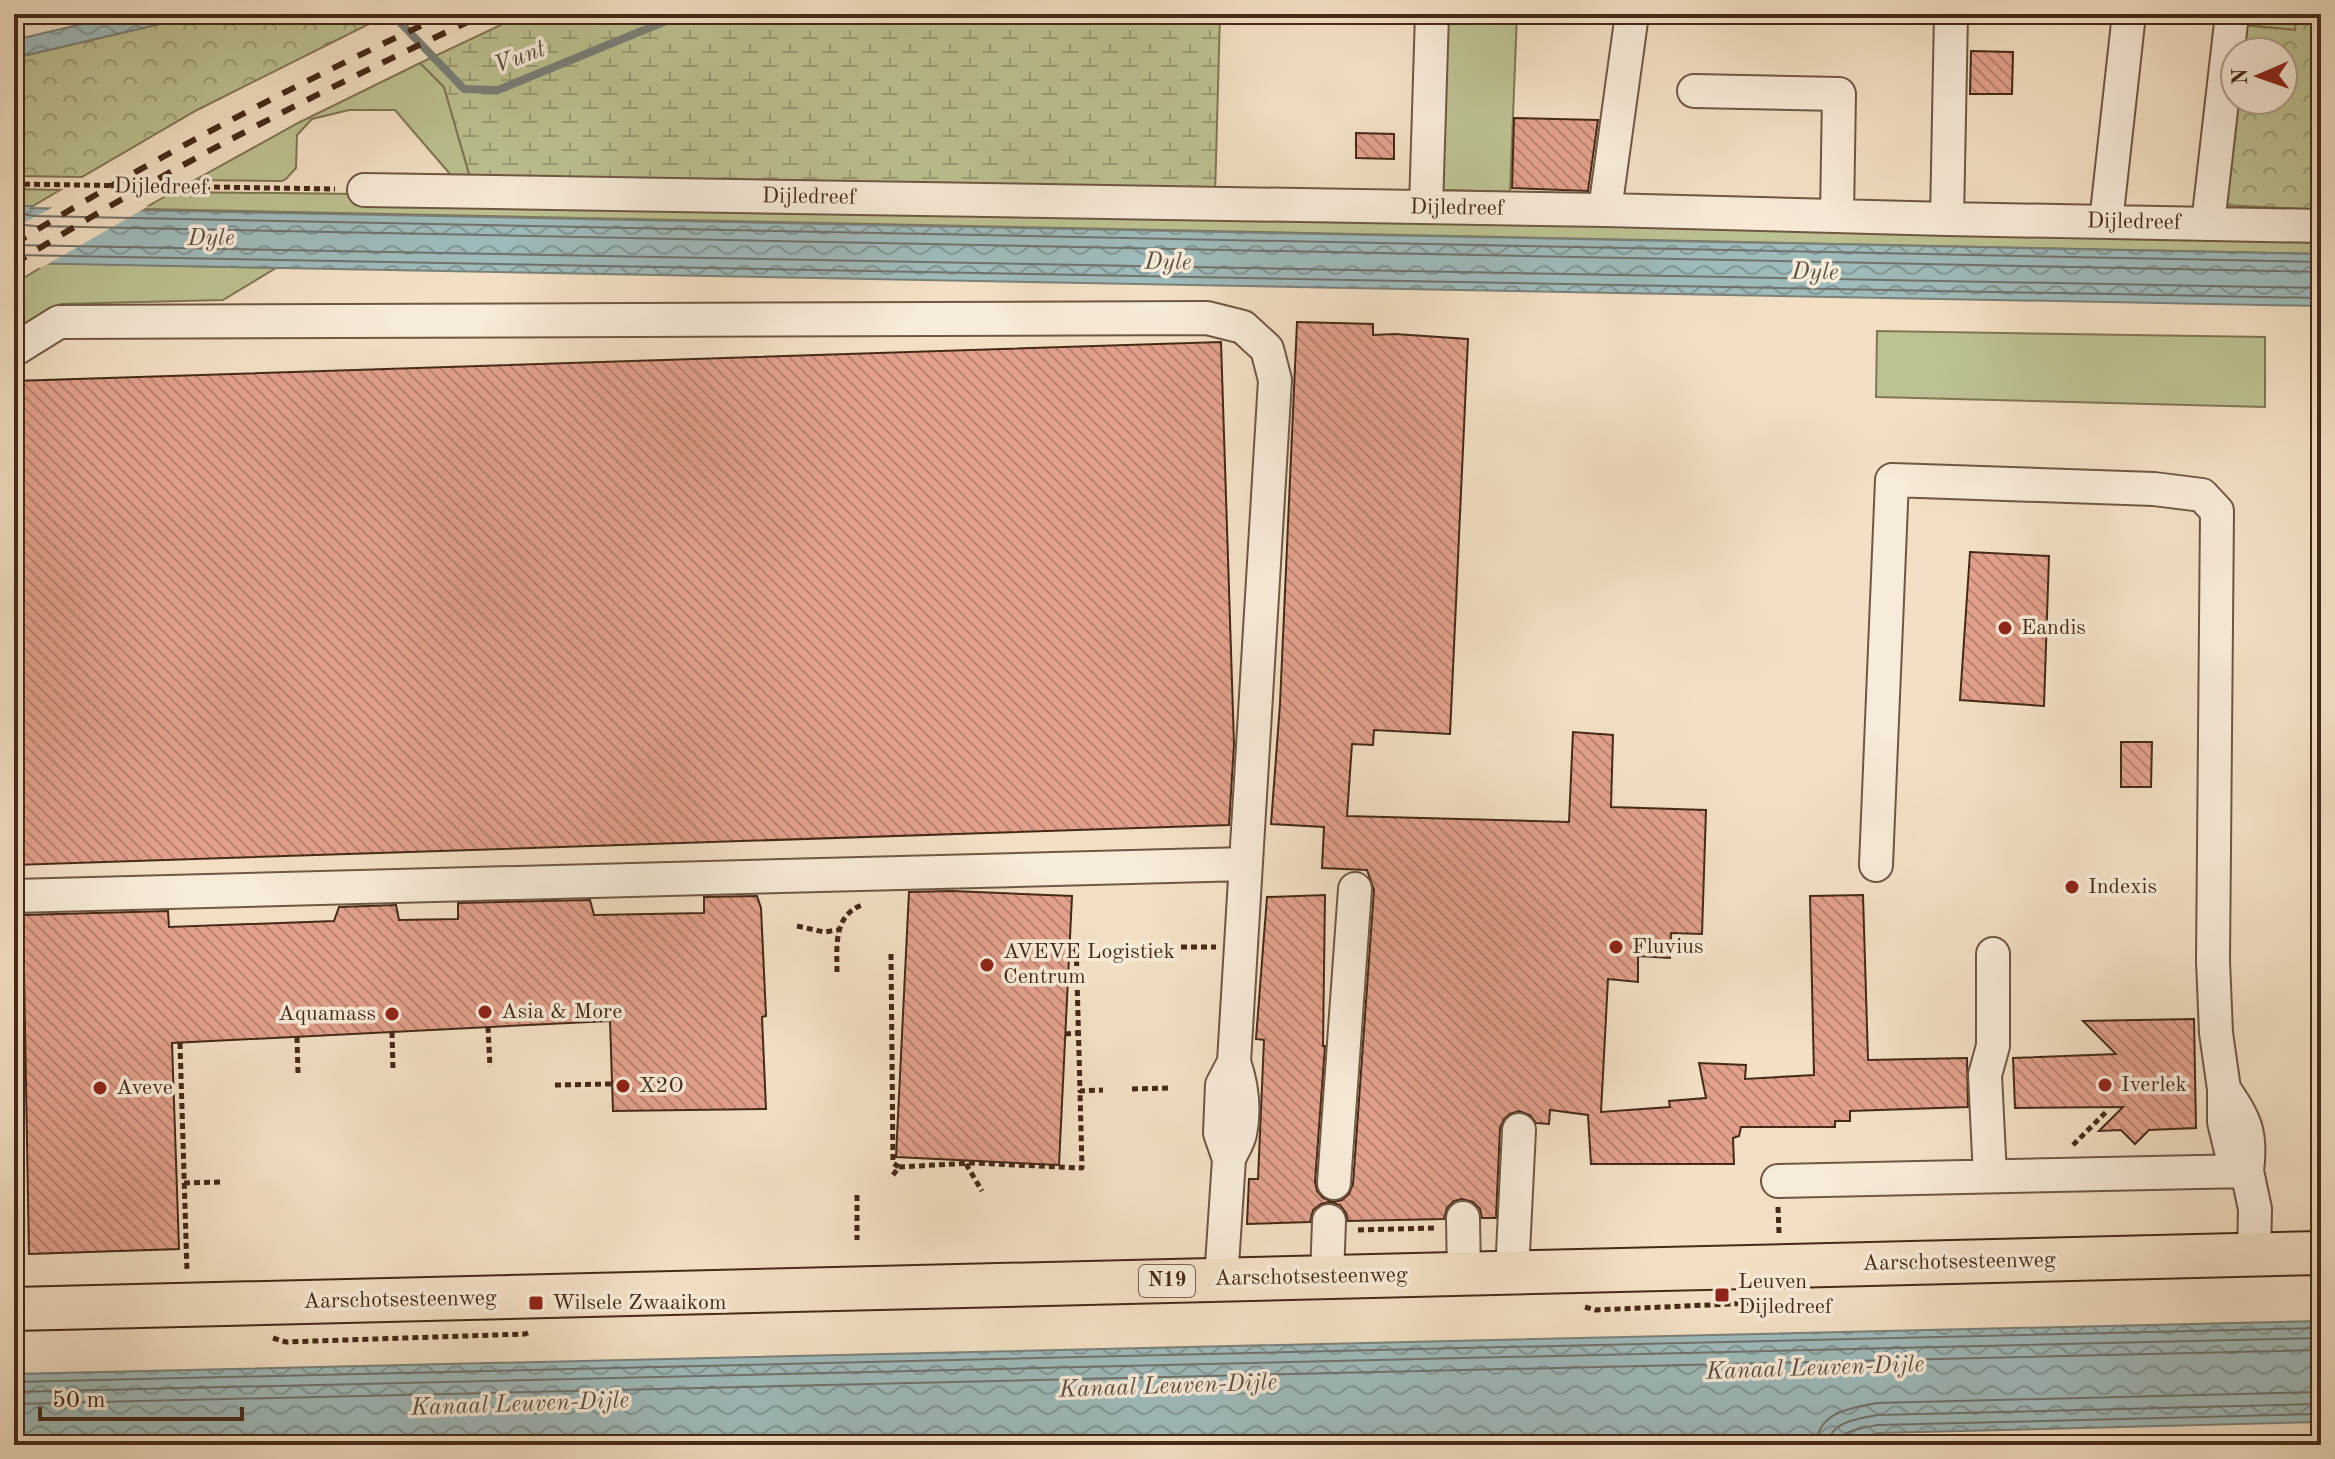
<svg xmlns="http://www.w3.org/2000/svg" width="2335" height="1459" font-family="'Old Standard TT',serif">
	<defs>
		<pattern id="forest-crowns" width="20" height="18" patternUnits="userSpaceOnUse" patternTransform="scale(2)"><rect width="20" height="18" fill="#bdc292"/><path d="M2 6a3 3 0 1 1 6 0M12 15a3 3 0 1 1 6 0" fill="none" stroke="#9b9e76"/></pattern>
		<pattern id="wetland-marsh" width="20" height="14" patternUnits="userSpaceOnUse" patternTransform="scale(2)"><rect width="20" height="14" fill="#bdc292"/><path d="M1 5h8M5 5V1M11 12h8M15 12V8" fill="none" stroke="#9b9e76"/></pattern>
		<pattern id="water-waves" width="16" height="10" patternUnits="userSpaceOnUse" patternTransform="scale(2)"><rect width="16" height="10" fill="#9ebbbc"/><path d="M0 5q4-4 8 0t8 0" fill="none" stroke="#839898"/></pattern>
		<pattern id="building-back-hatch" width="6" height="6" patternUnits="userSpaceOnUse" patternTransform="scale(2)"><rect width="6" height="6" fill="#e3a18c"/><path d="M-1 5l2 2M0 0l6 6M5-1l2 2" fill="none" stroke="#ba8371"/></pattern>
	</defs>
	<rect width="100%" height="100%" fill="#f3e0c4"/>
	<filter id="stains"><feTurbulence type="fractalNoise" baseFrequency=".0025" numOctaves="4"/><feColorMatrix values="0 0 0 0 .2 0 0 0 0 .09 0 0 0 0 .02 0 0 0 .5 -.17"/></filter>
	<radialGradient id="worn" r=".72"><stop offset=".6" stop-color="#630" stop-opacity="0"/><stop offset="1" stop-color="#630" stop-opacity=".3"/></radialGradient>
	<path fill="#bdc292" stroke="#817655" stroke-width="2" d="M1446 14H1517L1510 192 1442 190Z
		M2211 14H2297L2296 30 2210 21Z
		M420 63 444 87 470 177 456 181 395 110H349L312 119 297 135 296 168 286 179 282 181 195 180 298 123Z
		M14 189 60 190 33 206H14Z
		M173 192 360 194 2321 236V254L143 209Z
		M48 263 276 268 223 300 61 304 14 331V284Z
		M1877 331 2265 337V407L1876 397Z"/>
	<path fill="url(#forest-crowns)" stroke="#817655" stroke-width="2" d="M203 14H380L383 17 197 110 82 177 14 176V58Z
		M2297 14H2321V210L2221 205 2235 100H2283V52H2237L2240 25 2295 30Z"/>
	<path fill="url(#wetland-marsh)" stroke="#817655" stroke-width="2" d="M524 14H1220L1215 196 470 177 444 87 420 63Z"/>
	<path fill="url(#water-waves)" stroke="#7a817a" stroke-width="2" d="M125 14H203L14 58V40Z
		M14 206H33L31 208 2321 254V306L14 263Z
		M2321 1321V1422L1879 1433 1832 1445H14V1374Z"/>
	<path fill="#f3e0c4" d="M57 205 136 206H149L41 268 14 267V228Z"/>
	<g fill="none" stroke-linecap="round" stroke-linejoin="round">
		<path stroke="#72726a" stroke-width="2" d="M14 213 35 216 2321 262
			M14 224 35 226 2321 272
			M14 245 2321 288
			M14 255 2321 298
			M14 1382 2321 1328
			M14 1392 2321 1338
			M14 1404 2321 1350
			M1816 1445C1818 1412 1850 1408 1877 1403L2321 1392
			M1828 1445C1830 1421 1858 1419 1878 1415L2321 1404
			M1838 1445C1841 1429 1864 1428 1878 1425L2321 1414"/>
		<path stroke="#7a817a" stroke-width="8" d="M392 14 464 89 498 90 683 14"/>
	</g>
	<path fill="url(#building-back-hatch)" stroke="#452918" stroke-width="2" d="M1971 51 2013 52 2012 94H1970Z
		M1514 118 1598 120 1588 191 1512 188Z
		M1356 133 1394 134V159L1356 158Z
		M1297 322 1373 324V335L1395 334 1468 339 1450 734 1374 730 1373 745 1352 744 1347 816 1569 822 1573 732 1613 735 1611 807 1706 810 1702 934 1671 933 1670 958 1638 956V982L1608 979 1601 1112 1670 1107 1669 1101 1706 1098 1699 1063 1746 1065 1745 1079 1814 1075 1810 896 1863 895 1868 1060 1967 1058 1968 1107 1850 1111V1121H1835V1127H1741L1739 1136 1733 1138 1734 1164H1591L1588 1115 1550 1110 1549 1124 1536 1123 1530 1115 1519 1111 1510 1114 1504 1119 1500 1128 1496 1218H1482L1480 1209 1473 1202 1462 1199 1454 1201 1447 1208 1444 1219 1348 1221 1346 1213 1340 1205 1329 1202 1321 1204 1313 1210 1310 1222 1247 1224 1249 1179H1258L1264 1040 1256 1039 1267 897 1325 895 1323 1046H1325L1315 1182 1317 1191 1323 1198 1333 1202 1342 1200 1349 1194 1353 1184 1374 890 1367 870 1322 868 1324 827 1271 824 1280 704Z
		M1221 342 1234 744 1229 825 14 865V381Z
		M1970 552 2049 556 2044 706 1960 700Z
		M2121 742H2152L2151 787H2121Z
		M952 891 1072 896 1059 1165 896 1157 909 892Z
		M757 896 761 908 766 1016 762 1017 766 1109 613 1111 610 1021 172 1043 179 1249 29 1254 23 915 168 911 169 927 334 921 339 907 396 905 399 920 458 919V903L590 900 594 915 704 913V897Z
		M2194 1019 2196 1128 2149 1130 2135 1144 2121 1130 2099 1131 2123 1107 2015 1108 2013 1058 2116 1054 2083 1021Z"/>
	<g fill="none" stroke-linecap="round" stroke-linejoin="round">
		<g stroke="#705743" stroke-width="36">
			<path id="minor" d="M1694 91 1839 94 1837 216
				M364 190 1605 210 1947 219 2321 226
				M1426 207 1432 14
				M1605 210 1632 14
				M1947 219 1951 14
				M2106 222 2129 14
				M2208 224 2232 14
				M14 350 59 322 1207 318 1243 327 1267 349 1275 380 1234 1062
				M1876 865 1892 480 2154 489 2202 495 2217 511 2213 961 2216 1033 2224 1089
				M14 896 1246 864
				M1234 1062C1242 1085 1245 1110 1240 1134 1238 1143 1232 1151 1229 1159L1220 1133 1222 1085Z
				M2224 1089C2245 1120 2252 1132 2247 1171L2231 1151 2224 1122Z
				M1990 1176 1985 1075 1993 1046V954
				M1778 1181 2247 1171 2255 1209 2254 1255
				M1334 1183 1355 889
				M1463 1218 1464 1274
				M1512 1273 1519 1130
				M1327 1277 1329 1221
				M1221 1280 1229 1159"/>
		</g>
		<g stroke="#452918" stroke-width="46">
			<path id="major" d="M14 1309 2321 1253"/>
		</g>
		<path stroke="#452918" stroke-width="5" stroke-dasharray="6 4" stroke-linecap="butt" d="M14 184 335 189
			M797 926 824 932 838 930
			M1076 940 1080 1091 1103 1090
			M1181 947H1216
			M891 954 893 1163 899 1167
			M837 972C837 946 833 916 862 905
			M488 1027 490 1067
			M392 1032 393 1070
			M1065 1034 1078 1033
			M297 1037 298 1073
			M180 1043 187 1272
			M555 1085 612 1084
			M1132 1089 1172 1088
			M2073 1145 2106 1112
			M966 1164 982 1191
			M893 1175 899 1167 971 1163 1082 1168 1080 1091
			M184 1183 224 1182
			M857 1195V1240
			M1778 1207 1779 1233
			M1358 1230 1436 1228
			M1585 1307 1595 1310 1754 1303
			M273 1338 286 1342 525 1334 530 1332"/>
		<use href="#minor" stroke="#f7ebd9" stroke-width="32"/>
		<use href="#major" stroke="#f3e0c4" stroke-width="42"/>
		<path stroke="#452918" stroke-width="6" stroke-dasharray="14 14" stroke-linecap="butt" d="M14 244C152 158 298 83 446 14
			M14 264C165 169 324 89 485 14"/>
	</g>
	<g fill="#8f2418" stroke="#f7ebd9" stroke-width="3">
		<circle cx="2005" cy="628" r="8"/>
		<circle cx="2072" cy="887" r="8"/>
		<circle cx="1616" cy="947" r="8"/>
		<circle cx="987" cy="965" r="8"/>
		<circle cx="485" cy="1012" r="8"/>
		<circle cx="392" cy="1014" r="8"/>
		<circle cx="2105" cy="1085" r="8"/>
		<circle cx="623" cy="1086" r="8"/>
		<circle cx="100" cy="1088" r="8"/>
		<rect x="1714" y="1287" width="16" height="16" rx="4"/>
		<rect x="528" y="1295" width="16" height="16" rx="4"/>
	</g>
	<g text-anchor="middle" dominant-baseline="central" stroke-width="7" stroke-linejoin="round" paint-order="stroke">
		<rect fill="#f7ebd9" stroke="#7a6352" stroke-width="2" x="1139" y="1265" width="56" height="32" rx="6"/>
		<g font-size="20" font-weight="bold" fill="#452918">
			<text x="1167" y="1281">N19</text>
		</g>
		<g font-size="22" fill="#452918" stroke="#f7ebd9">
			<text transform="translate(161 187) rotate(1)">Dijledreef</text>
			<text transform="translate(809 197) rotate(1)">Dijledreef</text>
			<text transform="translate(1457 208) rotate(1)">Dijledreef</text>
			<text transform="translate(2134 222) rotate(1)">Dijledreef</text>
			<text transform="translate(1959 1262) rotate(-1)">Aarschotsesteenweg</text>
			<text transform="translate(1311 1277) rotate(-1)">Aarschotsesteenweg</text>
			<text transform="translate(400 1300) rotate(-1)">Aarschotsesteenweg</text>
		</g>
		<g font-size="22" fill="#452918" stroke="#f7ebd9" text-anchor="start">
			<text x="2021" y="628">Eandis</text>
			<text x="2088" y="887">Indexis</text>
			<text x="1632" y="947">Fluvius</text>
			<text x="1003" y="952">AVEVE Logistiek<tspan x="1003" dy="25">Centrum</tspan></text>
			<text x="501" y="1012">Asia &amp; More</text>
			<text x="376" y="1014" text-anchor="end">Aquamass</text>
			<text x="2121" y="1085">Iverlek</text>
			<text x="639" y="1086">X2O</text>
			<text x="116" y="1088">Aveve</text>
			<text x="1738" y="1282">Leuven<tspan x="1738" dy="25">Dijledreef</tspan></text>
			<text x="552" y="1303">Wilsele Zwaaikom</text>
		</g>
		<g font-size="24" font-style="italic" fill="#5b4e41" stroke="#f7ebd9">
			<text transform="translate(520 58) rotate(-20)">Vunt</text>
			<text x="211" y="239">Dyle</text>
			<text transform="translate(1168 263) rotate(1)">Dyle</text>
			<text transform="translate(1815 273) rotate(1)">Dyle</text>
			<text transform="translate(1815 1369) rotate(-2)">Kanaal Leuven-Dijle</text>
			<text transform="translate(1168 1387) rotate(-2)">Kanaal Leuven-Dijle</text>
			<text transform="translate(520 1405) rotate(-2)">Kanaal Leuven-Dijle</text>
		</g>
	</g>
	<rect width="2335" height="1459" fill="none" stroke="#f3e0c4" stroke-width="48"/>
	<rect x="16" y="16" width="2303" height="1427" fill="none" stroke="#452918" stroke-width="4"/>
	<rect x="24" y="24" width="2287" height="1411" fill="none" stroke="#452918" stroke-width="2"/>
	<g transform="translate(2259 76) rotate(268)"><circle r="38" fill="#f7ebd9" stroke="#b09d8c" stroke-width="2"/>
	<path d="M0-6L14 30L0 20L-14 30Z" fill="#8f2418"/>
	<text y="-12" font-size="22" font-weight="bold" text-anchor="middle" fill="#452918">N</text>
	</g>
	<path d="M40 1407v12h202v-12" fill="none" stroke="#452918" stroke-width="4"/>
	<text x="52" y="1407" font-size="24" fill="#452918" stroke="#f7ebd9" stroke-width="6" paint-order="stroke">50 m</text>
	<rect width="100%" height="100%" filter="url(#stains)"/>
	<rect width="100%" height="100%" fill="url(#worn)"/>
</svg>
